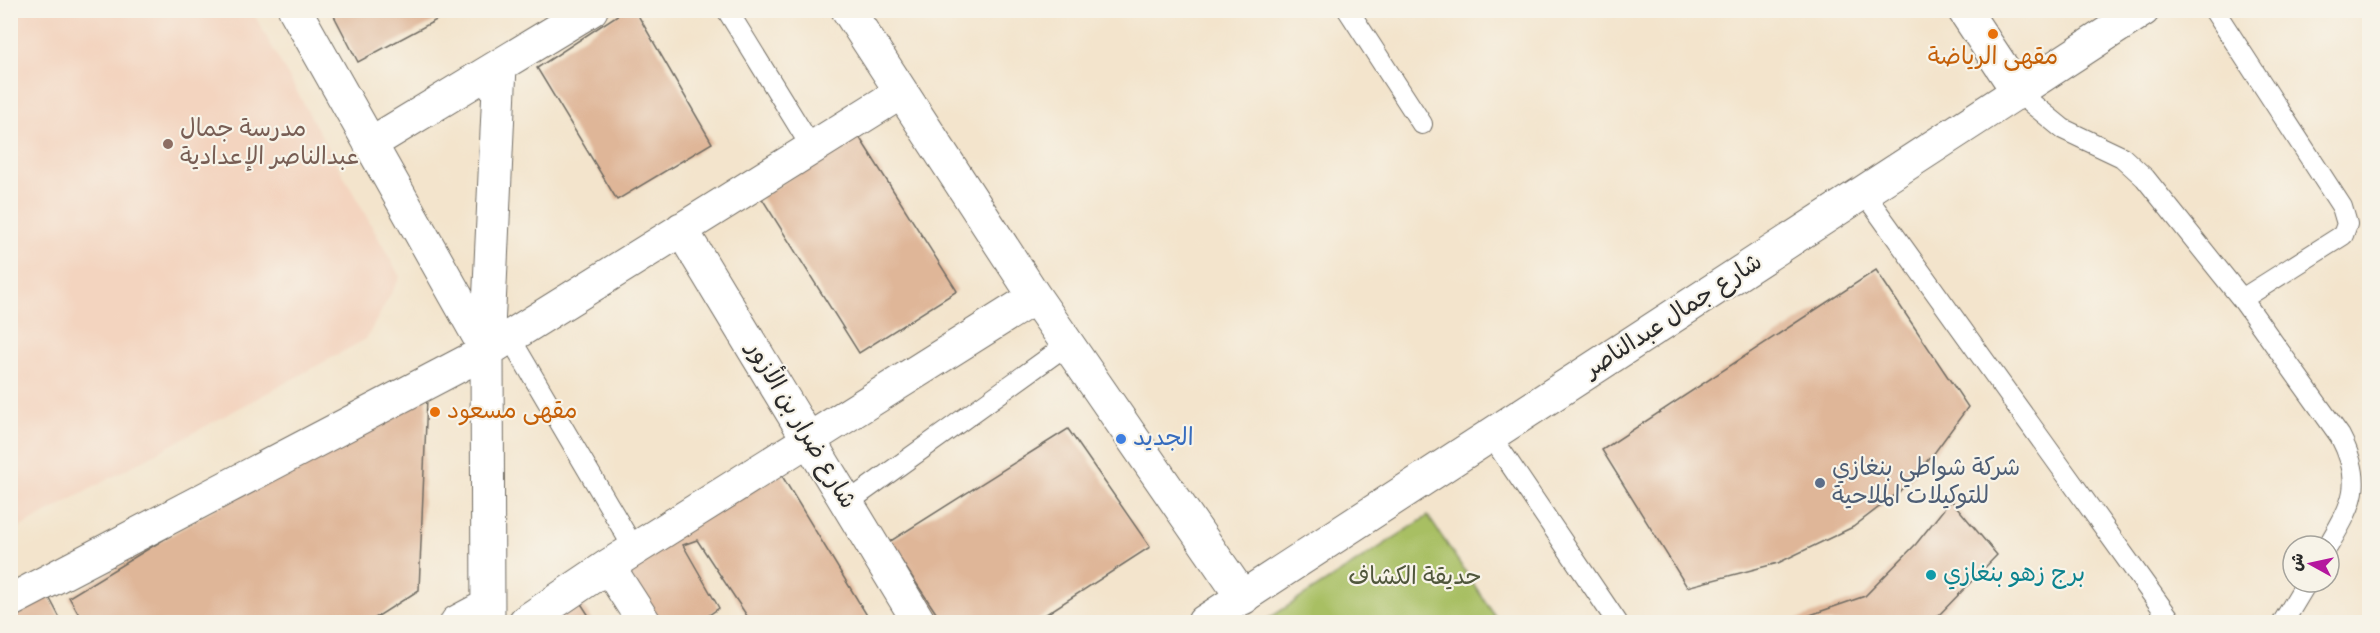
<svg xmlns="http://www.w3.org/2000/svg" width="2380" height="633" font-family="'Indie Flower','Playpen Sans Arabic',sans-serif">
	<rect width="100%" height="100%" fill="#f7f3e8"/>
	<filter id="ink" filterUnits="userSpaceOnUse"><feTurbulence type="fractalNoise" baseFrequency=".0167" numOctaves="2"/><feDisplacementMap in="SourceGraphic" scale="12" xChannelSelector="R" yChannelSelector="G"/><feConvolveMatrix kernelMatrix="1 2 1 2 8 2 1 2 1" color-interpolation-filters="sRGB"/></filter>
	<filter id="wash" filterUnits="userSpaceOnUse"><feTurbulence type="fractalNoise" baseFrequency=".008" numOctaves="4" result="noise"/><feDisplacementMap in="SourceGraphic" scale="24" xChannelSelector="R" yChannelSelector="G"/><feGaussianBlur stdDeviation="1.35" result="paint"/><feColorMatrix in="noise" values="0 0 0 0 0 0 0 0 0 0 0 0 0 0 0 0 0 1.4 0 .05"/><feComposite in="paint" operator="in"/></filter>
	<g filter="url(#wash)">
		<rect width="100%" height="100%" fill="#f3e4cc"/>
		<path fill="#f3d4bf" d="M11 10 252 11 400 277 366 339 11 532Z"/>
		<path fill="#a8bf64" stroke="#6a7548" stroke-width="1.5" d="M1428 516 1499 622H1263Z"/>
		<g id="blocks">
			<path fill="#dfb698" d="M331 10H455L358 62Z
				M625 10H635L712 143 617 200 537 68Z
				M858 135 957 291 859 353 761 197Z
				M1876 270 1968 407 1935 452 1899 492 1853 527 1778 563 1687 587 1602 450Z
				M427 398 419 590 369 622H83L69 597 219 506Z
				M1068 429 1150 547 1034 622H942L889 542Z
				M779 471 871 622H751L697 540 683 545 719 608 699 622H661L624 569Z
				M1951 500 1997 555 1938 616 1943 622H1790L1865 596 1916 544Z
				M48 595 62 622H10V615Z
				M580 602 593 622H546Z"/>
		</g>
	</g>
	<g filter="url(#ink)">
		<use href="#blocks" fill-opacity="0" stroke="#716c63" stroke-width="1.5"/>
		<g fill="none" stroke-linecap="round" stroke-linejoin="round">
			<g stroke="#716c63" stroke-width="22">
				<path id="lane" d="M727 10 812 148
					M1348 10 1422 124
					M2214 10 2342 207 2347 224 2343 235 2242 299
					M2019 93 2063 129 2122 157 2145 178 2242 299 2340 436C2365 484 2353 503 2328 546
					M1864 193 2172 622
					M509 336 635 550
					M1491 436 1617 622
					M847 503 1068 344
					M2283 622 2307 582"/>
			</g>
			<g stroke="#716c63" stroke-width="35">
				<path id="street" d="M295 10 487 351
					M848 10 1035 297 1243 598
					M1964 10 2019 93
					M370 144 591 10
					M681 229 919 622
					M608 566 644 622
					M10 601 487 351 900 93
					M457 622 487 606
					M488 622 487 351 500 66
					M525 622 608 566 1035 297"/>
			</g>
			<g stroke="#716c63" stroke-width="35">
				<path id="primary" d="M1204 622 2143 10"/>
			</g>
			<use href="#lane" stroke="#fff" stroke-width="20"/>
			<use href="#street" stroke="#fff" stroke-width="33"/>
			<use href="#primary" stroke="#fff" stroke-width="33"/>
		</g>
	</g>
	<g fill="#e8710a" stroke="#f7f3e8" stroke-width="2">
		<circle cx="1993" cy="34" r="6"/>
		<circle cx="435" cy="412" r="6"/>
	</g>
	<circle fill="#8d6e63" stroke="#f7f3e8" stroke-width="2" cx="168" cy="144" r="6"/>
	<circle fill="#3f7fe0" stroke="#f7f3e8" stroke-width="2" cx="1121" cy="439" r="6"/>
	<circle fill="#5c6f8a" stroke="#f7f3e8" stroke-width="2" cx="1820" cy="483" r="6"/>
	<circle fill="#0f9aa8" stroke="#f7f3e8" stroke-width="2" cx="1931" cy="575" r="6"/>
	<g text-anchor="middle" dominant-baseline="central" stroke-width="4.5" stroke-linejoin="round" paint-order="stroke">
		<g font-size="24" fill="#c56008" stroke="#f7f3e8">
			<text x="1993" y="58">مقهى الرياضة</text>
			<text x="447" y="412" text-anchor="start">مقهى مسعود</text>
		</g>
		<g font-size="24" fill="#785e54" stroke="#f7f3e8" text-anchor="start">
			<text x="180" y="130">مدرسة جمال<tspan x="180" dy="28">عبدالناصر الإعدادية</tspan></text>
		</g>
		<g font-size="24" fill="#2b2b2b" stroke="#f7f3e8">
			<text transform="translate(1674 317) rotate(-33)">شارع جمال عبدالناصر</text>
			<text transform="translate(800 426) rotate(59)">شارع ضرار بن الأزور</text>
		</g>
		<g font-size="24" fill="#366cbe" stroke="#f7f3e8" text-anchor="start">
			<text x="1133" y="439">الجديد</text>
		</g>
		<g font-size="24" fill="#4e5e75" stroke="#f7f3e8" text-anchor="start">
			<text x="1832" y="469">شركة شواطي بنغازي<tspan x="1832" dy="28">للتوكيلات الملاحية</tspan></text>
		</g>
		<g font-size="24" fill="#0d838f" stroke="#f7f3e8" text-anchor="start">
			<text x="1943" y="575">برج زهو بنغازي</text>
		</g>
		<g font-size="24" fill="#50573c" stroke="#f7f3e8">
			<text x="1415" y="578">حديقة الكشاف</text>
		</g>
	</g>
	<rect width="2380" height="633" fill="none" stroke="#f7f3e8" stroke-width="36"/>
	<g transform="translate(2311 564) rotate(278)"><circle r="28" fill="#f7f3e8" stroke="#a5a39c" stroke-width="1.5"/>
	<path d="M0-4.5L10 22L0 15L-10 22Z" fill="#b5179e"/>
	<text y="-9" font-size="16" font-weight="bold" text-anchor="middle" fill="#2b2b2b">ش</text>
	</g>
</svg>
